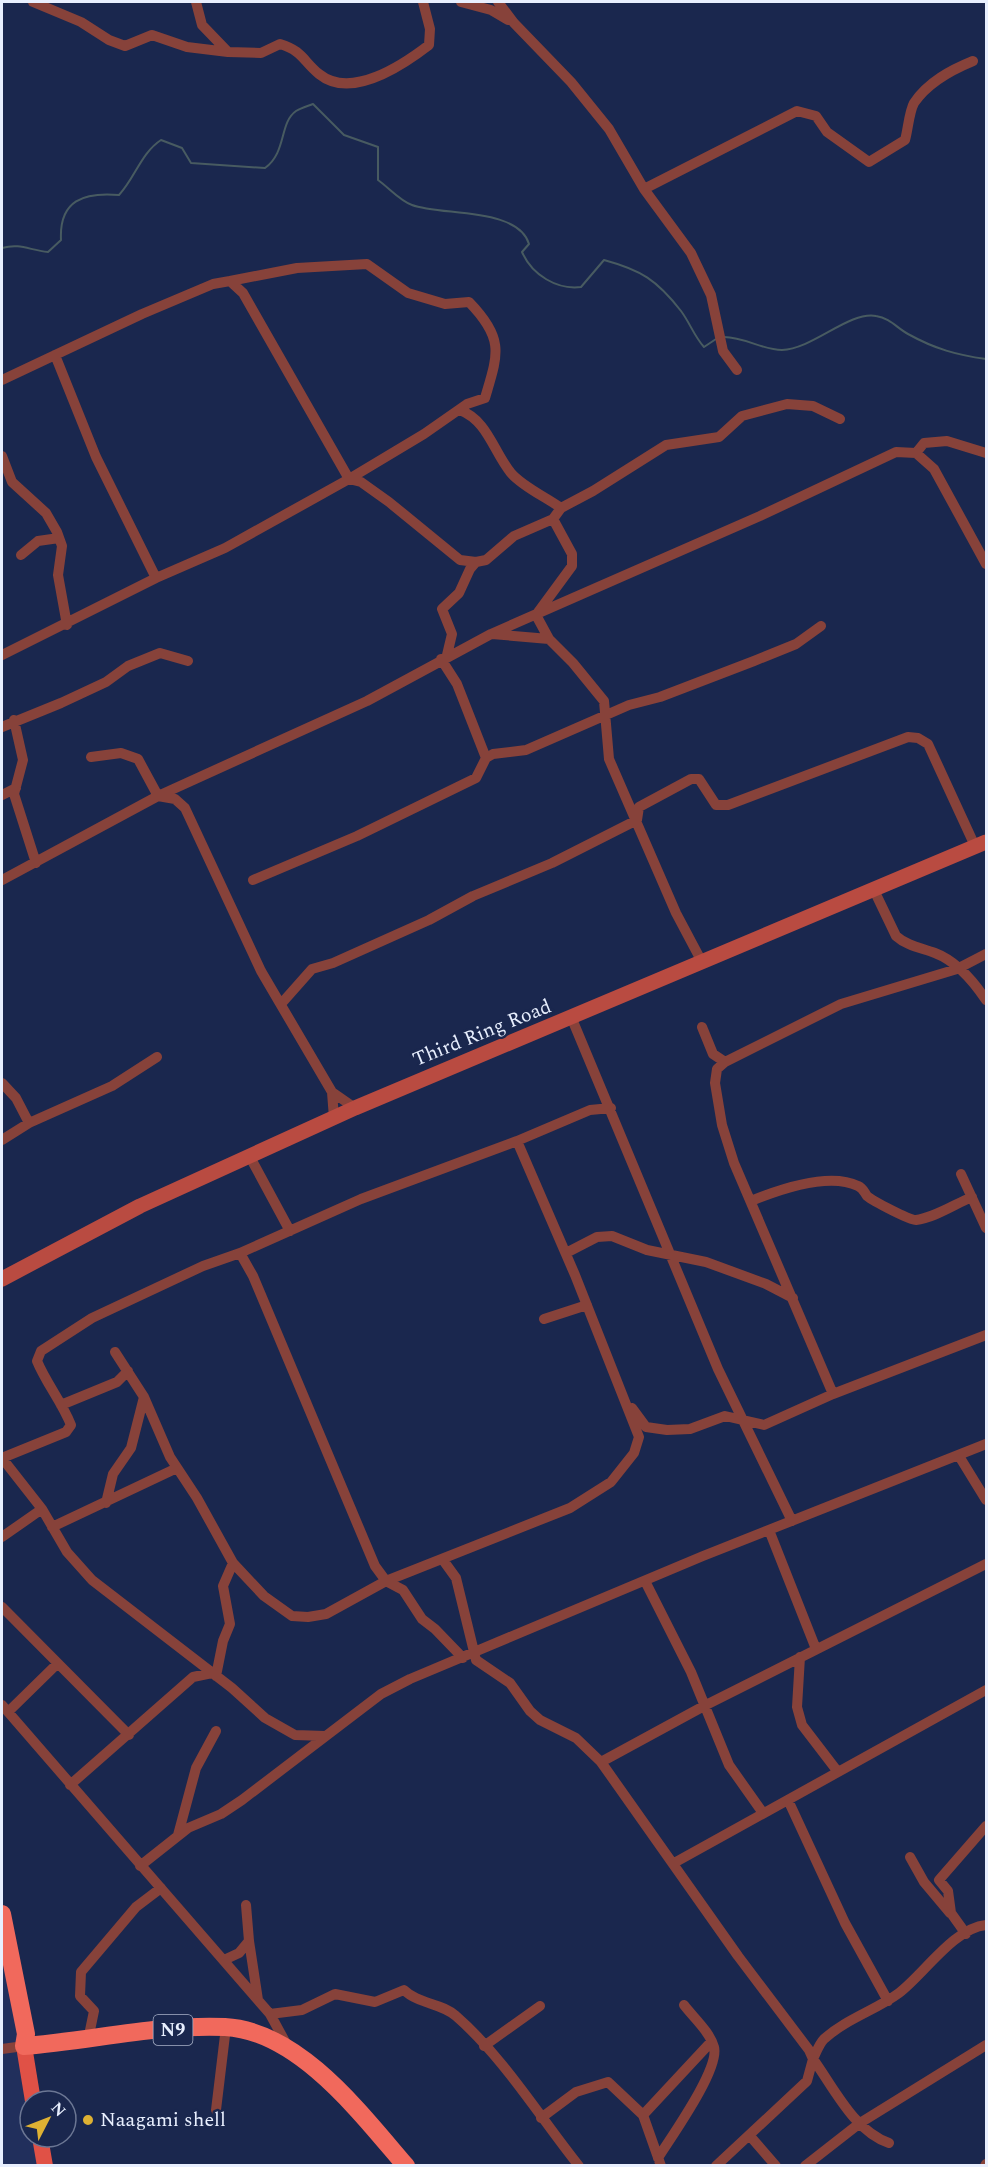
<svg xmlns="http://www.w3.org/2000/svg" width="988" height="2167" font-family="Spectral,serif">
	<rect width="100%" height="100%" fill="#1a274e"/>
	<path fill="#212f5c" d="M2 1949 30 2101V2137H38L44 2165H2Z"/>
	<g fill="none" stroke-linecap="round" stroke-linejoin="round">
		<path stroke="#485b61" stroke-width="2" d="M2 248C20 243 29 250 48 252L61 240C59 200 84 192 119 195 135 178 141 153 161 140L182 148 191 163 265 168C287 152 279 123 296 111 301 108 308 106 313 104L344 135 378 147V180C388 187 400 201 412 205 441 216 518 207 529 244L522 252C532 275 557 290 581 287L604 260C641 270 657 280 681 311 690 323 694 336 704 347L716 339
			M724 337C745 337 762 350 782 350 813 349 849 311 876 316 890 318 897 328 908 334 935 349 957 355 986 359"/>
		<path stroke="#87423a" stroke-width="10" d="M33 2 81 22 109 40 125 46 152 35 187 47 228 52
			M196 2 202 25 228 52 261 53 280 44C303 51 303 61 319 74 351 100 403 65 429 45L430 29 423 2
			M461 2 491 10 508 20
			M498 2 514 23 571 82 609 129 644 189 691 253 711 295 723 351 737 370
			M644 189 797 111 816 116 827 132 869 162 905 140C908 130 909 112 914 103 928 82 951 70 973 61
			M55 355 96 457 156 578
			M2 380 142 314 213 284 230 281 243 293 349 479 361 482 389 502 460 560 476 562
			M460 410C488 421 493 451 511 473 523 487 546 497 561 508
			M916 453 924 443 947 441 986 453
			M2 456 12 482 46 513 57 532 62 546 58 575 67 625
			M553 519 572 554V566L536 615 549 639 573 663 604 701 609 759 676 913 702 962
			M21 555 38 541 59 538
			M492 634 549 639
			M2 655 156 578 225 548 349 479 424 434 467 404 485 398C498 354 505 339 469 302L445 304 408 293 367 264 297 268 230 281
			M447 655 452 634 442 609 459 593 470 569 476 562 486 560 514 536 553 519 561 508 593 491 666 445 719 437 742 416 787 404 813 406 840 419
			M441 659 457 684 486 758
			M14 720 23 760 14 794 36 863
			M2 727 61 703 106 682 128 666 160 653 188 661
			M91 757 121 753 138 759 158 796 175 799 185 808 261 971 332 1092 334 1118
			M2 795 16 788
			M2 880 158 796 367 701 491 634 760 516 896 452 916 453 934 469 986 564
			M253 880 357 836 476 778 486 758 493 754 526 750 629 705 660 697 754 661 796 644 821 626
			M873 888 896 936C907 946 922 948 935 953 956 961 974 982 986 1000
			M281 1004 312 969 333 963 429 920 473 896 552 863 637 820 639 807 691 779H699L716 805H728L908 737 918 738 928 744 975 846
			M572 1019 718 1369 792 1521
			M702 1027 713 1054 725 1062
			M2 1083 16 1098 29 1123
			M332 1092 355 1108
			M2 1140 29 1123 112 1086 157 1057
			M250 1157 290 1231
			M961 1174 986 1228
			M751 1201C778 1190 829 1172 858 1186 863 1188 864 1192 867 1196 873 1201 909 1220 916 1220 934 1218 955 1204 972 1197
			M240 1253 253 1276 375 1566 386 1581 570 1508 611 1482 634 1453 639 1437 575 1275 517 1141
			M566 1253 597 1237 612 1236 647 1250 706 1262 766 1284 793 1298
			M544 1319 587 1305
			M115 1352 144 1397 170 1457 197 1498 233 1563 264 1596 292 1616 308 1617 326 1614 386 1581 403 1590 422 1619 435 1629 463 1658
			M833 1394 986 1335
			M61 1405 117 1382 128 1371
			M632 1408 646 1427 667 1430 690 1429 725 1416 764 1425 833 1394 734 1163 722 1125 715 1083 717 1069 725 1062 841 1004 957 969 986 954
			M959 1456 986 1500
			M2 1458 66 1432 71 1425C62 1402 46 1383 37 1361L41 1351 92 1318 203 1266 240 1253 361 1199 517 1141 590 1110 611 1108
			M2 1458 42 1509 67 1552 92 1580 232 1688 265 1718 295 1735 325 1736
			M106 1503 113 1474 131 1448 144 1397
			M52 1527 177 1468
			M769 1530 816 1649
			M2 1537 42 1509
			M443 1560 456 1578 476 1660 510 1683 530 1711 540 1720 576 1738 601 1762 738 1956 809 2050 813 2059 807 2081 716 2166
			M645 1581 691 1672 729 1765 763 1813
			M2 1607 129 1735
			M800 1657 797 1707 802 1725 838 1772
			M216 1676 223 1641 230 1624 223 1586 233 1563
			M2 1705 270 2014 288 2047
			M8 1712 57 1664
			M601 1762 704 1706 986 1564
			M70 1785 193 1677 212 1673
			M788 1800 845 1923 888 2001
			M178 1835 196 1768 216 1731
			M910 1857 924 1882 950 1913
			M674 1863 986 1690
			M140 1866 188 1828 221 1814 242 1800 381 1694 410 1679 703 1556 986 1444
			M966 1934 951 1913 948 1891 939 1880 986 1826
			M249 1941 258 2000
			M224 1960 239 1953 249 1941 246 1905
			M270 2014 302 2010 335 1994 375 2002 404 1990C418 2004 442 2003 456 2016 504 2058 539 2116 579 2166
			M88 2040 94 2011 80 1996 81 1972 136 1907 161 1888
			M484 2046 540 2006
			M2 2049 24 2046
			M216 2110 226 2027
			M643 2115 711 2042
			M541 2118 576 2092 608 2082 643 2115 661 2166
			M750 2136 776 2166
			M889 2143C854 2131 834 2088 813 2059 816 2053 819 2044 824 2039 846 2019 876 2010 899 1993 924 1974 954 1928 986 1925
			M658 2158C671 2137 720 2069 714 2047 710 2032 693 2017 684 2005
			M805 2166 860 2123 986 2045
			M985 2166 986 2164"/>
		<path stroke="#b94b41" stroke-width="15" d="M2 1279 140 1206 355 1108 986 842"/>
		<path stroke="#e05146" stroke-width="16" d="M24 2046 33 2101
			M40 2137 45 2166"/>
		<path stroke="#f1695c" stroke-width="18" d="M2 1914 26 2034 24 2046C90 2041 158 2024 225 2027 299 2031 361 2114 406 2166"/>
	</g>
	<circle fill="#deb133" stroke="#1a274e" stroke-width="2" cx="88" cy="2120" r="6"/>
	<g text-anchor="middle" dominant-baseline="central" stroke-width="5" stroke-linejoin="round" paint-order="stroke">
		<rect fill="#1a274e" stroke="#aab3c9" stroke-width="1.5" x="153.5" y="2015" width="39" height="30" rx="4.5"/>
		<g font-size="18" font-weight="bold" fill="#e8effe">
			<text x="173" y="2030">N9</text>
		</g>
		<g font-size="20" fill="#e8effe" stroke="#1a274e">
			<text transform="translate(482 1033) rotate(-22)">Third Ring Road</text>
		</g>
		<g font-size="20" fill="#e8effe" stroke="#1a274e" text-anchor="start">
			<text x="100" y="2120">Naagami shell</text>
		</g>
	</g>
	<rect width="988" height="2167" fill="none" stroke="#e8effe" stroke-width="6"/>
	<g transform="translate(48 2119) rotate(48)"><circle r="28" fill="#1a274e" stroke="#6c7794" stroke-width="1.5"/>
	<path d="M0-4.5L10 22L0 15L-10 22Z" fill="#deb133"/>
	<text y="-9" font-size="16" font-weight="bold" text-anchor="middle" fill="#e8effe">N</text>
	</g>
</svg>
